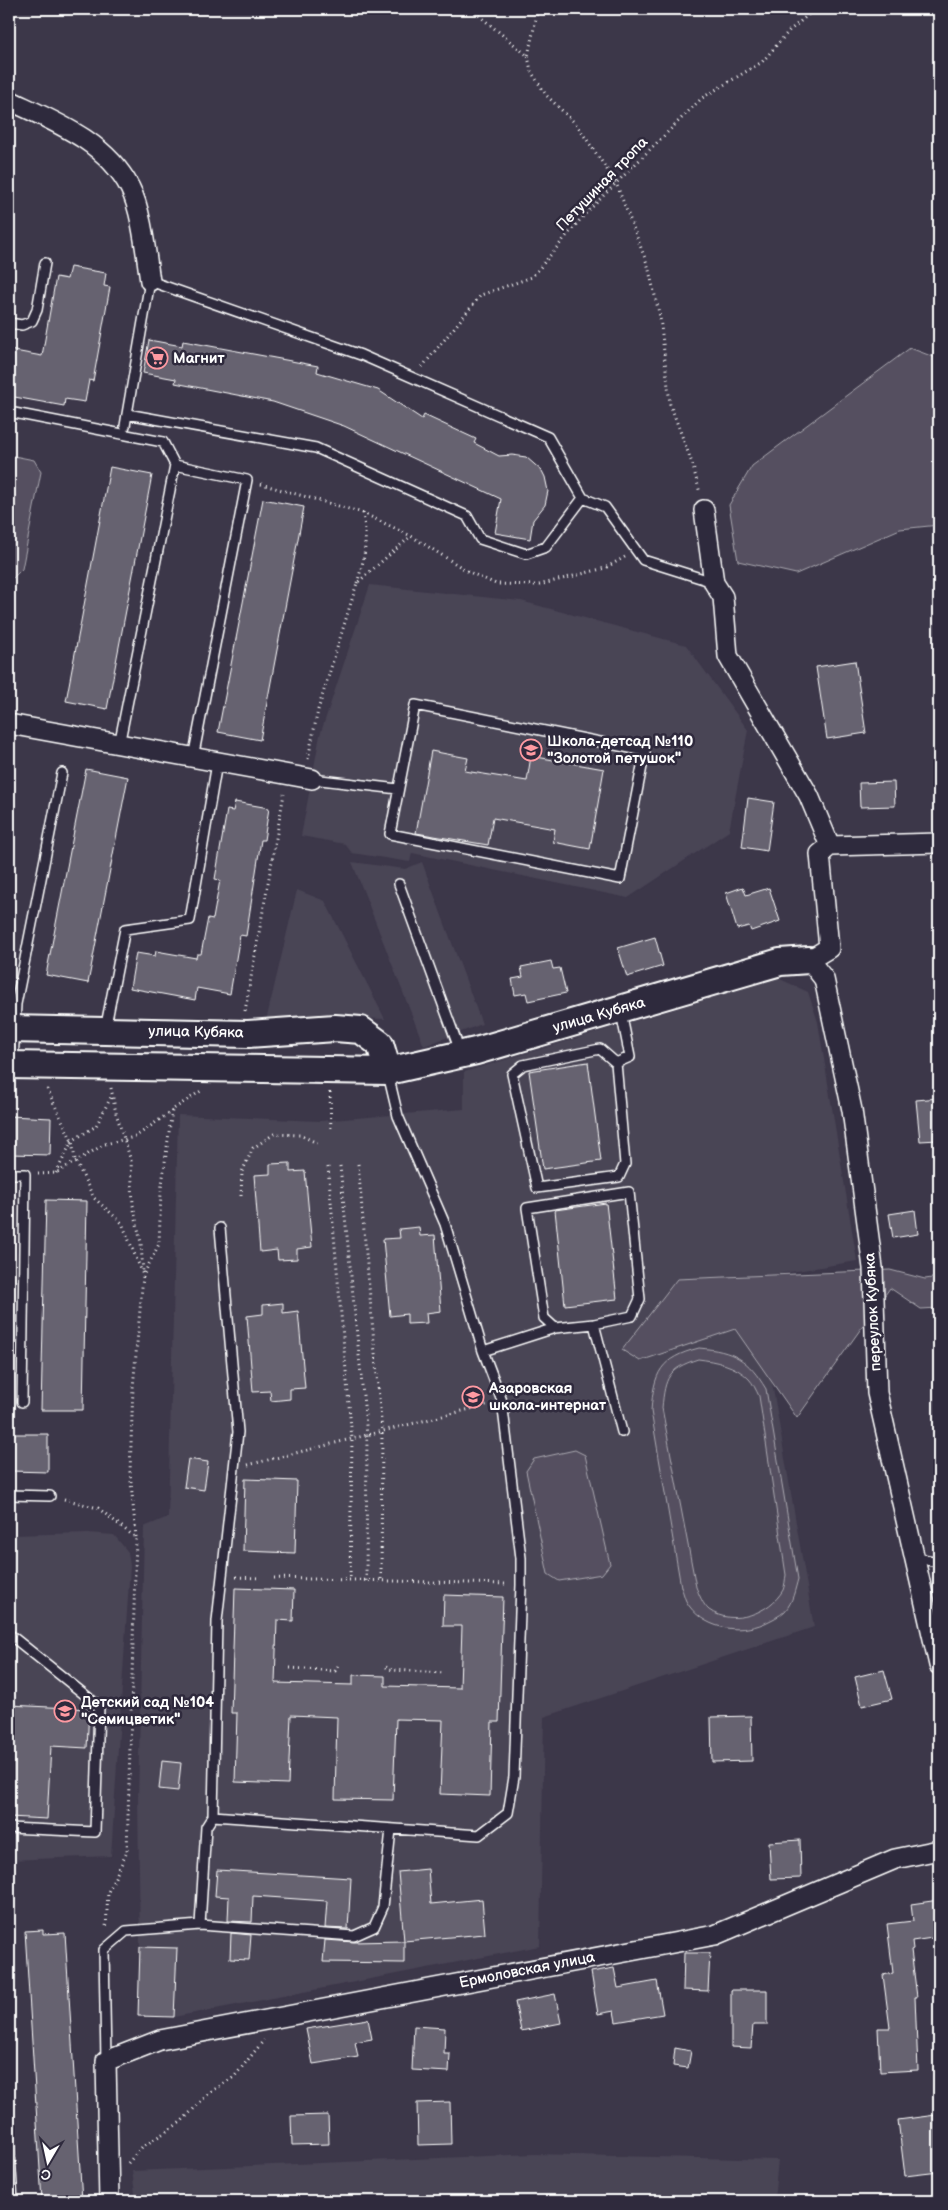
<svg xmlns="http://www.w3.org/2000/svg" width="948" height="2210" font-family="'Balsamiq Sans',sans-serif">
	<rect width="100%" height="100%" fill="#3c3749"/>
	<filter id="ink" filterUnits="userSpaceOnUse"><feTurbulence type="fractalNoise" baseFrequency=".02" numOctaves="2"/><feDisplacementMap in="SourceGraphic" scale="10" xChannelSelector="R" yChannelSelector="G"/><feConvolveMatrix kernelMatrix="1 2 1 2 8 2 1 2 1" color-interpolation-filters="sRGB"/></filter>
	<g filter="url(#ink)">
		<path fill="#494455" d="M370 585 521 601 686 645 748 730 729 831 628 898 412 853 410 862 352 853 345 844 301 836 320 735Z
			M352 862 405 869 422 862 482 1024 424 1046Z
			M297 890 325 901 385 1019 324 1017 266 1021Z
			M778 978 808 992 818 1022 857 1261 754 1278 814 1627 544 1717 540 1946 174 2017 176 1948 140 1947 138 1799 144 1527 168 1517 178 1115 320 1121 464 1109V1072Z
			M88 1533 114 1535 128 1552 130 1566 111 1856 9 1860V1535Z
			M534 2154 778 2160 774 2201H136L132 2171Z"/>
		<path fill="#555060" stroke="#aaa8b0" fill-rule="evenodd" d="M910 348 939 359V525L900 529 796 574 738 561 729 505 752 466Z
			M9 455 34 460 41 472 22 569 10 581Z
			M890 1270 925 1279 939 1277V1308L921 1309 890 1288 797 1418 735 1329 640 1361 622 1350 677 1279Z
			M699 1348C734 1351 748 1359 766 1389L798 1579C795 1589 793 1602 785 1611 780 1616 771 1620 765 1623 738 1635 702 1629 686 1601 684 1597 683 1591 681 1587L651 1411C654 1372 660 1358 699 1348ZM698 1359C715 1361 736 1365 749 1379 753 1383 756 1390 759 1396L786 1575C785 1580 785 1585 783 1590 770 1613 733 1627 709 1610 703 1605 699 1594 696 1587L662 1408C665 1377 668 1369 698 1359Z
			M575 1450 585 1455 610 1564 602 1574 559 1581 548 1574 526 1471 534 1459Z"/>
		<path fill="#666270" stroke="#fff" d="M70 267 106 273 104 286 110 287 93 381 89 380 85 402 65 399 64 406 9 396V350L42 356 56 277 67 279Z
			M149 340 182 346 183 341 318 366 317 372 378 390 422 419 424 415 476 439 474 443 499 456 512 455 526 457 542 471 545 477 548 491 545 505 533 520 530 539 495 533 501 499 344 426 273 402 175 383 176 379 143 373Z
			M110 467 152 475 107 709 66 701Z
			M263 499 304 507 260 740 218 732Z
			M855 661 866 733 827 739 816 667Z
			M431 751 468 758 465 771 527 781 531 756 604 769 590 849 553 842 555 829 493 818 488 845 416 833Z
			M86 769 128 777 88 983 46 975Z
			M894 782 895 806 860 807 859 783Z
			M748 798 774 802 767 851 742 847Z
			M235 802 269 808 264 840H261L246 936 240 935 230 994 197 988 195 1000 130 988 136 953 155 956 156 951 196 958 197 954H201L208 918 213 919 220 880 215 879 227 810 233 811Z
			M743 887 746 895 769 888 780 921 751 931 749 926 737 929 726 893Z
			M655 937 663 966 627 977 618 948Z
			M551 961 553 969 560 968 566 993 528 1001 526 993 515 995 512 979 523 977 521 967Z
			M588 1062 601 1161 543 1169 529 1071Z
			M939 1098V1140L920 1141 916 1100Z
			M9 1116 51 1118 50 1155 9 1154Z
			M290 1163V1172L305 1171 312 1247 297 1249V1259L278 1260 277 1250 260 1252 254 1175 270 1174V1164Z
			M46 1200 87 1201 83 1410H41Z
			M606 1203 617 1299 565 1305 555 1210Z
			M915 1210 918 1234 893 1238 889 1214Z
			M419 1227 420 1236 435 1235 441 1311 426 1313 427 1323 407 1324V1314L390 1316 383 1239 400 1238 399 1229Z
			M283 1303V1313L298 1311 305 1388 290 1389V1399L271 1401 270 1391 253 1392 247 1316 263 1314V1305Z
			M9 1434H48V1472L9 1471Z
			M188 1459 208 1462 204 1490 184 1487Z
			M245 1479 297 1481 295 1553 243 1551Z
			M235 1588 294 1590 293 1621 277 1620 275 1683 353 1685V1675L385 1676V1686L460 1688 462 1626H443L444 1595 503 1597 499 1722H492L490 1796 440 1794 443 1720 396 1719 393 1800 335 1799 337 1717 291 1715 288 1784 235 1782 237 1713H231Z
			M884 1670 892 1699 862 1706 855 1677Z
			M9 1705 89 1709 87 1748 51 1746 47 1819 9 1817 11 1744H9Z
			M751 1716 752 1761 712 1762 711 1717Z
			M162 1761 181 1763 178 1791 159 1789Z
			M800 1840 801 1878 771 1879 769 1842Z
			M428 1869 431 1904 482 1899 485 1934 404 1941 398 1872Z
			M217 1870 351 1878 348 1929 325 1928 327 1901 253 1896 252 1922 228 1921 229 1897 215 1896Z
			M939 1900V1937L912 1941 913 1949 911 1950 917 1997H915L918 2070 880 2072 878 2028H890L883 1975 893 1973 887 1924 913 1921 911 1904Z
			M43 1930V1934L65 1933 82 2201H42L25 1931Z
			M231 1933 251 1935 249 1960 230 1959Z
			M325 1940 354 1942 404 1941V1963L323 1962Z
			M140 1947 177 1948 174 2017 138 2016Z
			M684 1953H710L708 1991 683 1990Z
			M614 1968 618 1988 657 1981 663 2014 616 2022 614 2011 598 2014 591 1972Z
			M731 1990H767V2025H753L751 2048 731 2047Z
			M555 1994 561 2023 521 2031 515 2002Z
			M368 2019 372 2039 355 2042 358 2057 313 2064 306 2029Z
			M414 2026 445 2028 444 2054H450L449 2072 412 2070Z
			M675 2048 691 2051 688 2068 673 2066Z
			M450 2102 451 2144 418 2145 417 2103Z
			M328 2115 329 2144 292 2145 291 2116Z
			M936 2115 939 2143V2172L905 2176 898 2120Z"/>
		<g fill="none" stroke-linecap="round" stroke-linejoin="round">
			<g stroke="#fff" stroke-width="12">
				<path id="lane" d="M9 323 22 325 32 321 37 310 45 263
					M9 412 163 442 175 465 119 745
					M125 426 127 414 316 448 467 516 480 539 526 554 546 547 583 498 548 437 361 355 150 281 127 414
					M175 465 247 480 193 758
					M583 498 605 507 643 560 713 582
					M415 705 645 751 620 879 390 834Z
					M312 779 398 789
					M399 884 460 1051
					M105 1030 125 929 190 920 217 763
					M600 1049 616 1063 625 1164 619 1177 537 1188 512 1074 523 1065Z
					M13 1062 16 1004 62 773
					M616 1063 630 1057 621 1012
					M9 1174H25L22 1402
					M220 1228 238 1432 217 1621 213 1816 479 1835 508 1813 514 1777 521 1585V1558L502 1401 483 1351 445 1224 398 1116 388 1074
					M555 1328 544 1318 527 1208 629 1192 640 1299 632 1316 594 1324
					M483 1351 555 1328 594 1324 622 1432
					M9 1495 50 1496
					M916 1558 939 1562
					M9 1634 99 1706 95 1832 9 1828
					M200 1925 354 1936 374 1927 383 1907 391 1829
					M106 2061 104 1950 126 1931 200 1925 206 1827 213 1816
					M9 2139 13 2201"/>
			</g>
			<g stroke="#fff" stroke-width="22">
				<path id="street" d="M9 100C53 121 106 141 130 188 142 211 146 255 150 281
					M704 510 714 583 723 597 728 656 809 796 830 846 820 854 829 948 809 960 824 979 852 1110 873 1268 877 1393 939 1665
					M9 724 312 779
					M830 846 939 843
					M109 2201 106 2061 160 2040 715 1935 895 1859 939 1850"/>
			</g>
			<g stroke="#fff" stroke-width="30">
				<path id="secondary" d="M9 1029 248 1034 335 1028 361 1030 380 1044 388 1071
					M9 1065 388 1071 476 1051 780 962 809 960"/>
			</g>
			<path stroke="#fff" stroke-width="3" stroke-dasharray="1 4" stroke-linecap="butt" d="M471 9 528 56 538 9
				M528 56 531 71 546 95 577 125 616 183 648 266 660 317 670 404 692 463 700 493
				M422 367 481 295 532 277 585 214 702 98 762 62 789 31 815 9
				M261 484 363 513 411 536 469 572 496 584 539 585 605 568 625 557
				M357 583C366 555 367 542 363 513
				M308 759 318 710 357 583 411 536
				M245 1011 284 794
				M111 1088 116 1113 131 1161 133 1205 141 1243 143 1273
				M47 1089 72 1141 75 1160 94 1198 122 1223 143 1275
				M330 1092 331 1132
				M358 1164 382 1431 381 1581
				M340 1166 367 1435 366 1581
				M328 1167 352 1439 350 1580
				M56 1173 72 1141 96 1126 111 1097
				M38 1174 56 1173 105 1144 135 1137 172 1111
				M241 1196 242 1172 253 1148 274 1134 300 1135 317 1143
				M248 1465 490 1404
				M64 1499 98 1508 136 1538 127 1852 108 1892 106 1929
				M136 1537 130 1472 133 1388 143 1276 159 1244 161 1192 172 1110 201 1091
				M236 1577 260 1578
				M274 1578 508 1584
				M386 1667 392 1670 444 1673
				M290 1668 335 1671 338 1666
				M128 2163 142 2147 181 2122 209 2093 234 2077 264 2040"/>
			<use href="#lane" stroke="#2f2a3d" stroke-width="9"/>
			<use href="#street" stroke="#2f2a3d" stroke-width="19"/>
			<use href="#secondary" stroke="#2f2a3d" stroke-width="26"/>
		</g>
	</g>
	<defs>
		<g id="supermarket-ring" transform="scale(1.125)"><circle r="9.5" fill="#2f2a3d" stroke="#ff9aa2" stroke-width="1.5"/><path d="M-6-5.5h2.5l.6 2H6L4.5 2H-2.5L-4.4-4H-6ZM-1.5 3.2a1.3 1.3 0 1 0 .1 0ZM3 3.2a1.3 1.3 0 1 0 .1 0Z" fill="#ff9aa2"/></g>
		<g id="school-ring" transform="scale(1.125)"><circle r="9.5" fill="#2f2a3d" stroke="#ff9aa2" stroke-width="1.5"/><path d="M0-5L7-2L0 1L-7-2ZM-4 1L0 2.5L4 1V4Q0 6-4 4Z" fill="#ff9aa2"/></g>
	</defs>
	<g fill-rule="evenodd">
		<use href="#supermarket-ring" x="157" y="358"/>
		<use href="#school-ring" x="531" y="750"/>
		<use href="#school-ring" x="473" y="1397"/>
		<use href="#school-ring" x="65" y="1711"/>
	</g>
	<g text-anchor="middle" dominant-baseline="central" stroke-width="5" stroke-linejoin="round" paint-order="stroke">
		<g font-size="15" fill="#fff" stroke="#2f2a3d">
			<text transform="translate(602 184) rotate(-46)">Петушиная тропа</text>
			<text transform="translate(599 1015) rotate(-16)">улица Кубяка</text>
			<text transform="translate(196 1032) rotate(1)">улица Кубяка</text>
			<text transform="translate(873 1312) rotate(-93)">переулок Кубяка</text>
			<text transform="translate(527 1970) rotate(-11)">Ермоловская улица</text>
		</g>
		<g font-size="15" font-weight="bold" fill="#fff" stroke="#2f2a3d" text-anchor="start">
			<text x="173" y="358">Магнит</text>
			<text x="547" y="741">Школа-детсад №110<tspan x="547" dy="17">"Золотой петушок"</tspan></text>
			<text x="489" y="1388">Азаровская<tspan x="489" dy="17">школа-интернат</tspan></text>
			<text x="81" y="1702">Детский сад №104<tspan x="81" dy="17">"Семицветик"</tspan></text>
		</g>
	</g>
	<rect width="948" height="2210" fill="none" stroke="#2f2a3d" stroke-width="30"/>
	<rect x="15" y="15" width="918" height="2180" fill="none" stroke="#fff" stroke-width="2" filter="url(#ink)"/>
	<g transform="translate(48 2162) rotate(189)" stroke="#2f2a3d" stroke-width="4" paint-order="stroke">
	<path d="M0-4L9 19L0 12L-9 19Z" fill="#ffffff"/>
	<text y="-8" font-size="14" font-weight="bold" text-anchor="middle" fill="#ffffff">С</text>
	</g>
</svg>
